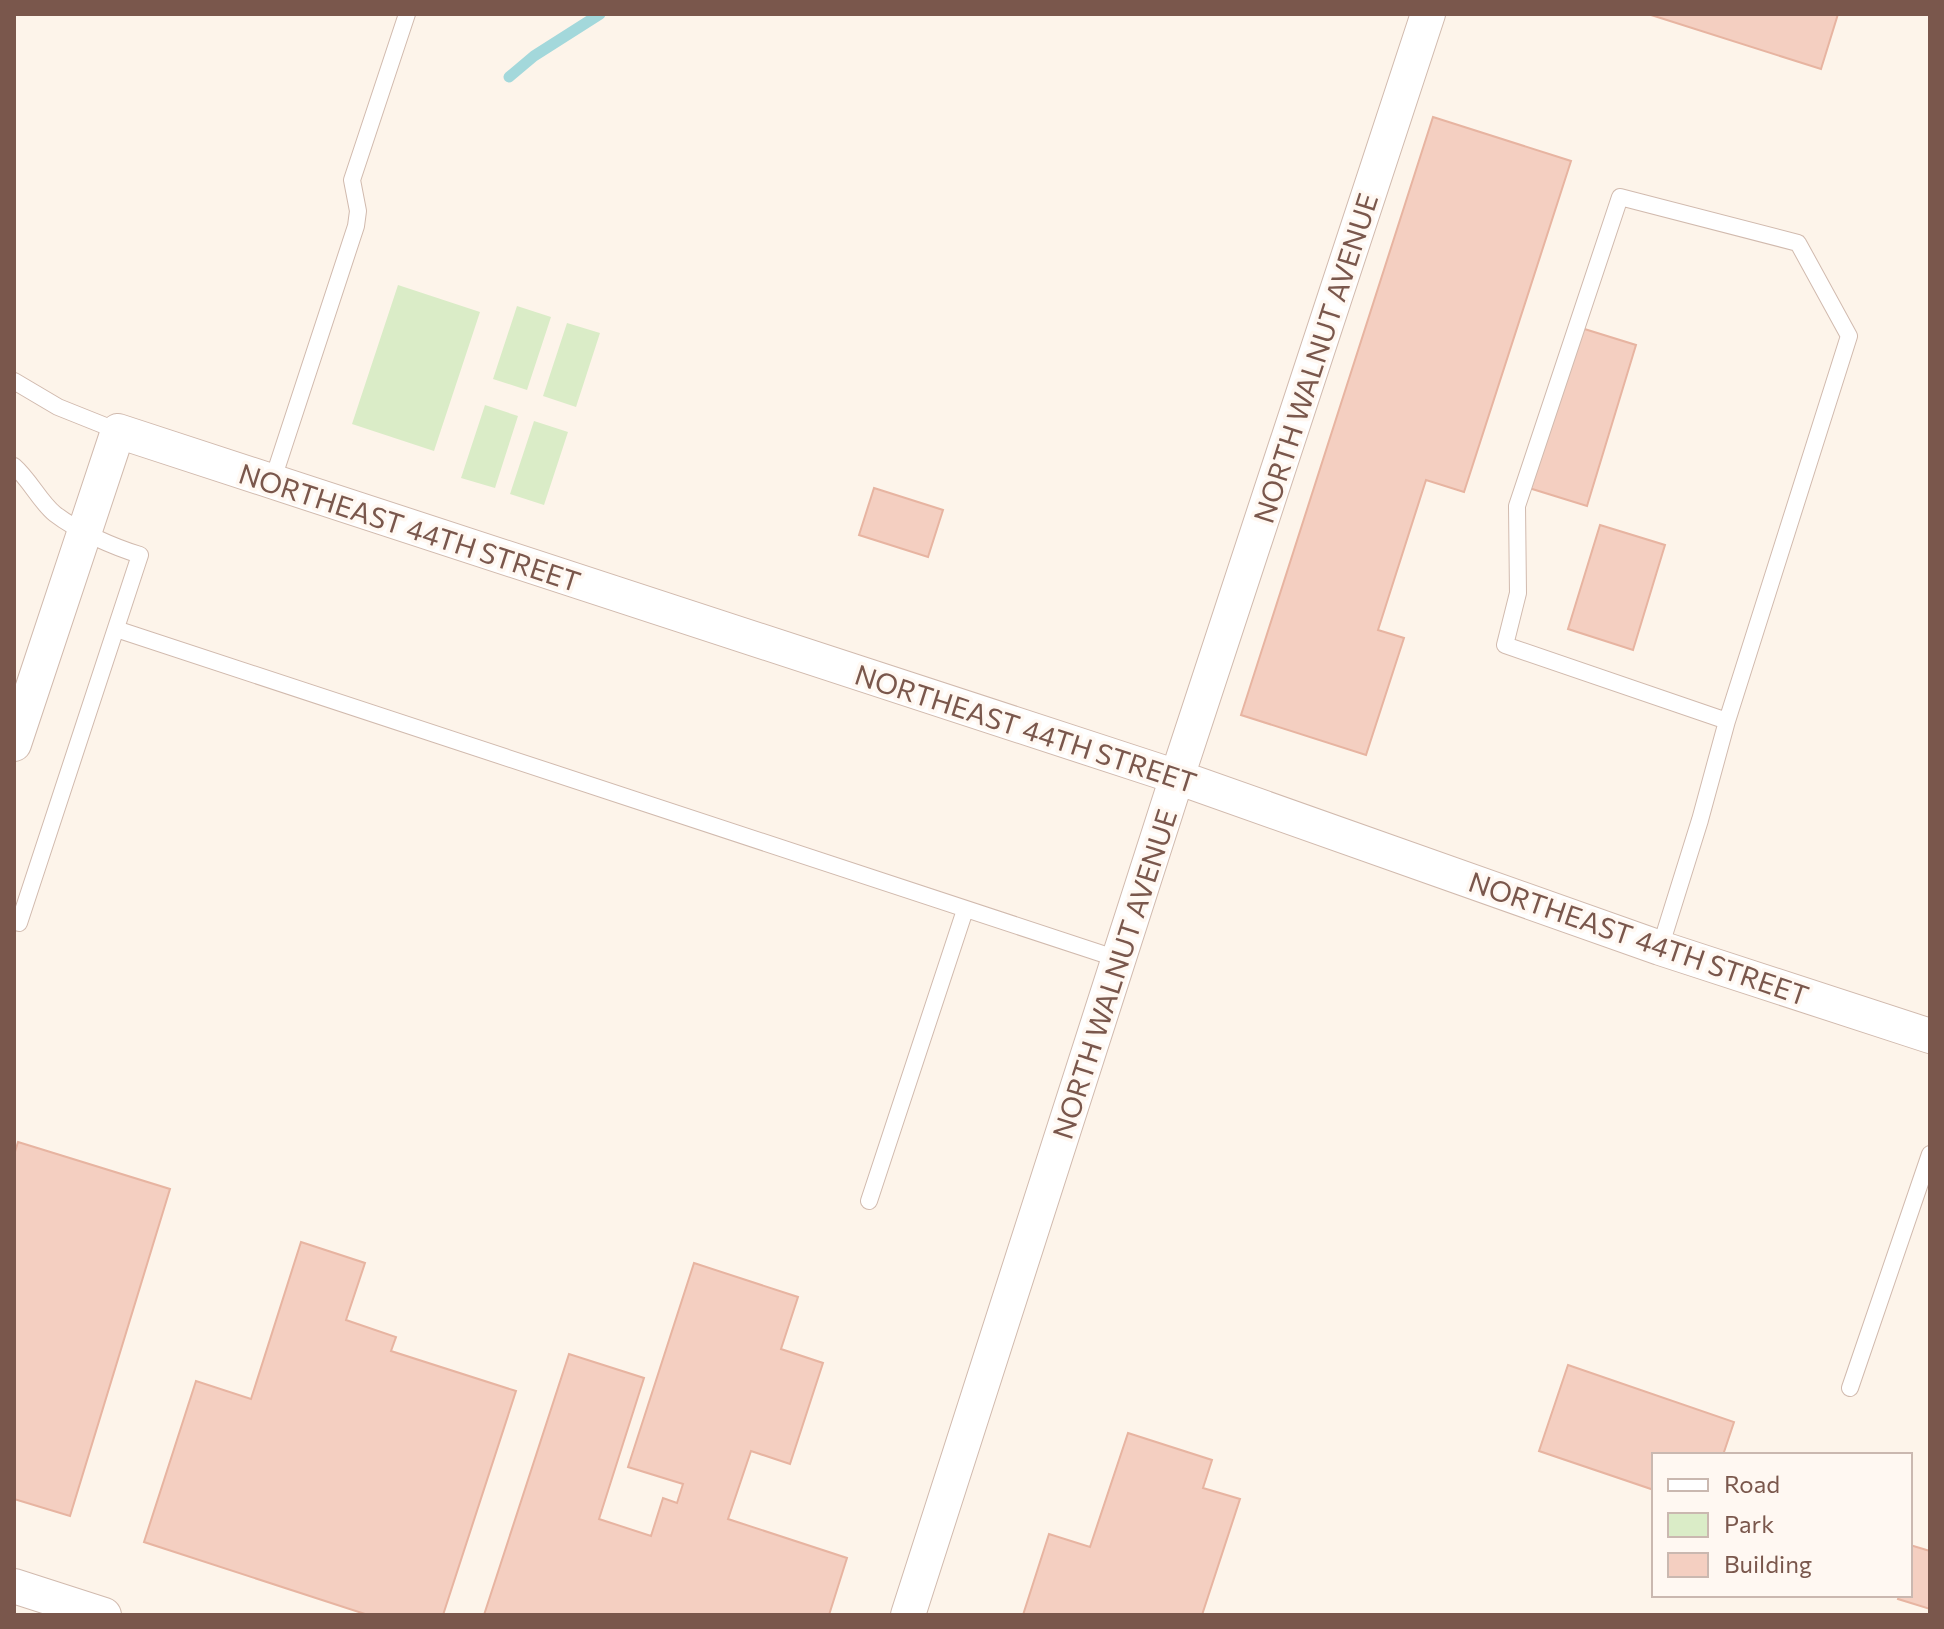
<svg xmlns="http://www.w3.org/2000/svg" width="1944" height="1629" font-family="Commissioner,sans-serif">
	<rect width="100%" height="100%" fill="#fdf4ea"/>
	<path fill="#daecc7" d="M398 285 480 312 434 451 352 424Z
		M517 306 551 317 527 390 493 379Z
		M567 323 600 333 576 407 543 396Z
		M485 405 518 416 495 488 461 478Z
		M534 421 568 432 544 505 510 494Z"/>
	<g fill="none" stroke-linecap="round" stroke-linejoin="round">
		<path stroke="#a3d8db" stroke-width="11" d="M509 77 534 56 600 14"/>
	</g>
	<path fill="#f4cfc1" stroke="#e7b4a1" stroke-width="2" d="M1648 14H1838L1821 69Z
		M1433 117 1571 161 1464 492 1426 480 1378 630 1404 638 1366 755 1241 715Z
		M1578 327 1636 345 1587 506 1529 488Z
		M874 488 943 510 928 557 859 535Z
		M1600 525 1665 545 1633 650 1568 629Z
		M18 1142 170 1189 70 1516 14 1499V1155Z
		M301 1242 365 1263 346 1320 396 1337 391 1351 516 1391 443 1615H368L144 1542 196 1381 251 1399Z
		M694 1263 798 1297 781 1349 823 1363 790 1464 751 1451 728 1519 847 1558 829 1615H484L569 1354 644 1378 599 1519 651 1536 663 1498 677 1503 683 1484 628 1467Z
		M1568 1365 1734 1422 1723 1455H1654V1490L1539 1451Z
		M1128 1433 1212 1460 1203 1488 1240 1499 1202 1615H1023L1049 1534 1090 1547Z
		M1910 1545 1930 1551V1609L1898 1599 1899 1596 1895 1595H1910Z"/>
	<g fill="none" stroke-linecap="round" stroke-linejoin="round">
		<g stroke="#d1baae" stroke-width="18">
			<path id="service" d="M14 381 58 407 118 431
				M14 466C30 480 40 502 55 514 77 531 114 547 140 555L19 923
				M272 482 356 226 358 211 352 180 407 14
				M116 629 1118 959
				M1660 948 1700 820 1727 721 1849 336 1798 243 1620 197 1517 506 1518 593 1505 645 1727 721
				M869 1201 965 910
				M1850 1388 1930 1154"/>
		</g>
		<g stroke="#d1baae" stroke-width="36">
			<path id="minor" d="M14 744 118 431 1177 777 1660 948 1930 1036
				M14 1586 104 1615
				M908 1615 1177 777 1428 14"/>
		</g>
		<use href="#service" stroke="#fff" stroke-width="16"/>
		<use href="#minor" stroke="#fff" stroke-width="34"/>
	</g>
	<g text-anchor="middle" dominant-baseline="central" stroke-width="7" stroke-linejoin="round" paint-order="stroke">
		<g font-size="28" fill="#7a574c" stroke="#fff8f2">
			<text transform="translate(1315 358) rotate(-72)">NORTH WALNUT AVENUE</text>
			<text transform="translate(410 527) rotate(18)">NORTHEAST 44TH STREET</text>
			<text transform="translate(1026 728) rotate(18)">NORTHEAST 44TH STREET</text>
			<text transform="translate(1639 938) rotate(19)">NORTHEAST 44TH STREET</text>
			<text transform="translate(1114 974) rotate(-72)">NORTH WALNUT AVENUE</text>
		</g>
	</g>
	<rect width="1944" height="1629" fill="none" stroke="#7a574c" stroke-width="32"/>
	<rect x="1652" y="1453" width="260" height="144" fill="#fff8f2" stroke="#cab8b0" stroke-width="2"/>
	<rect x="1668" y="1479" width="40" height="12" fill="#ffffff" stroke="#cab8b0" stroke-width="2"/>
	<text x="1724" y="1493" font-size="24" fill="#7a574c">Road</text>
	<rect x="1668" y="1513" width="40" height="24" fill="#daecc7" stroke="#cab8b0" stroke-width="2"/>
	<text x="1724" y="1533" font-size="24" fill="#7a574c">Park</text>
	<rect x="1668" y="1553" width="40" height="24" fill="#f4cfc1" stroke="#cab8b0" stroke-width="2"/>
	<text x="1724" y="1573" font-size="24" fill="#7a574c">Building</text>
</svg>
